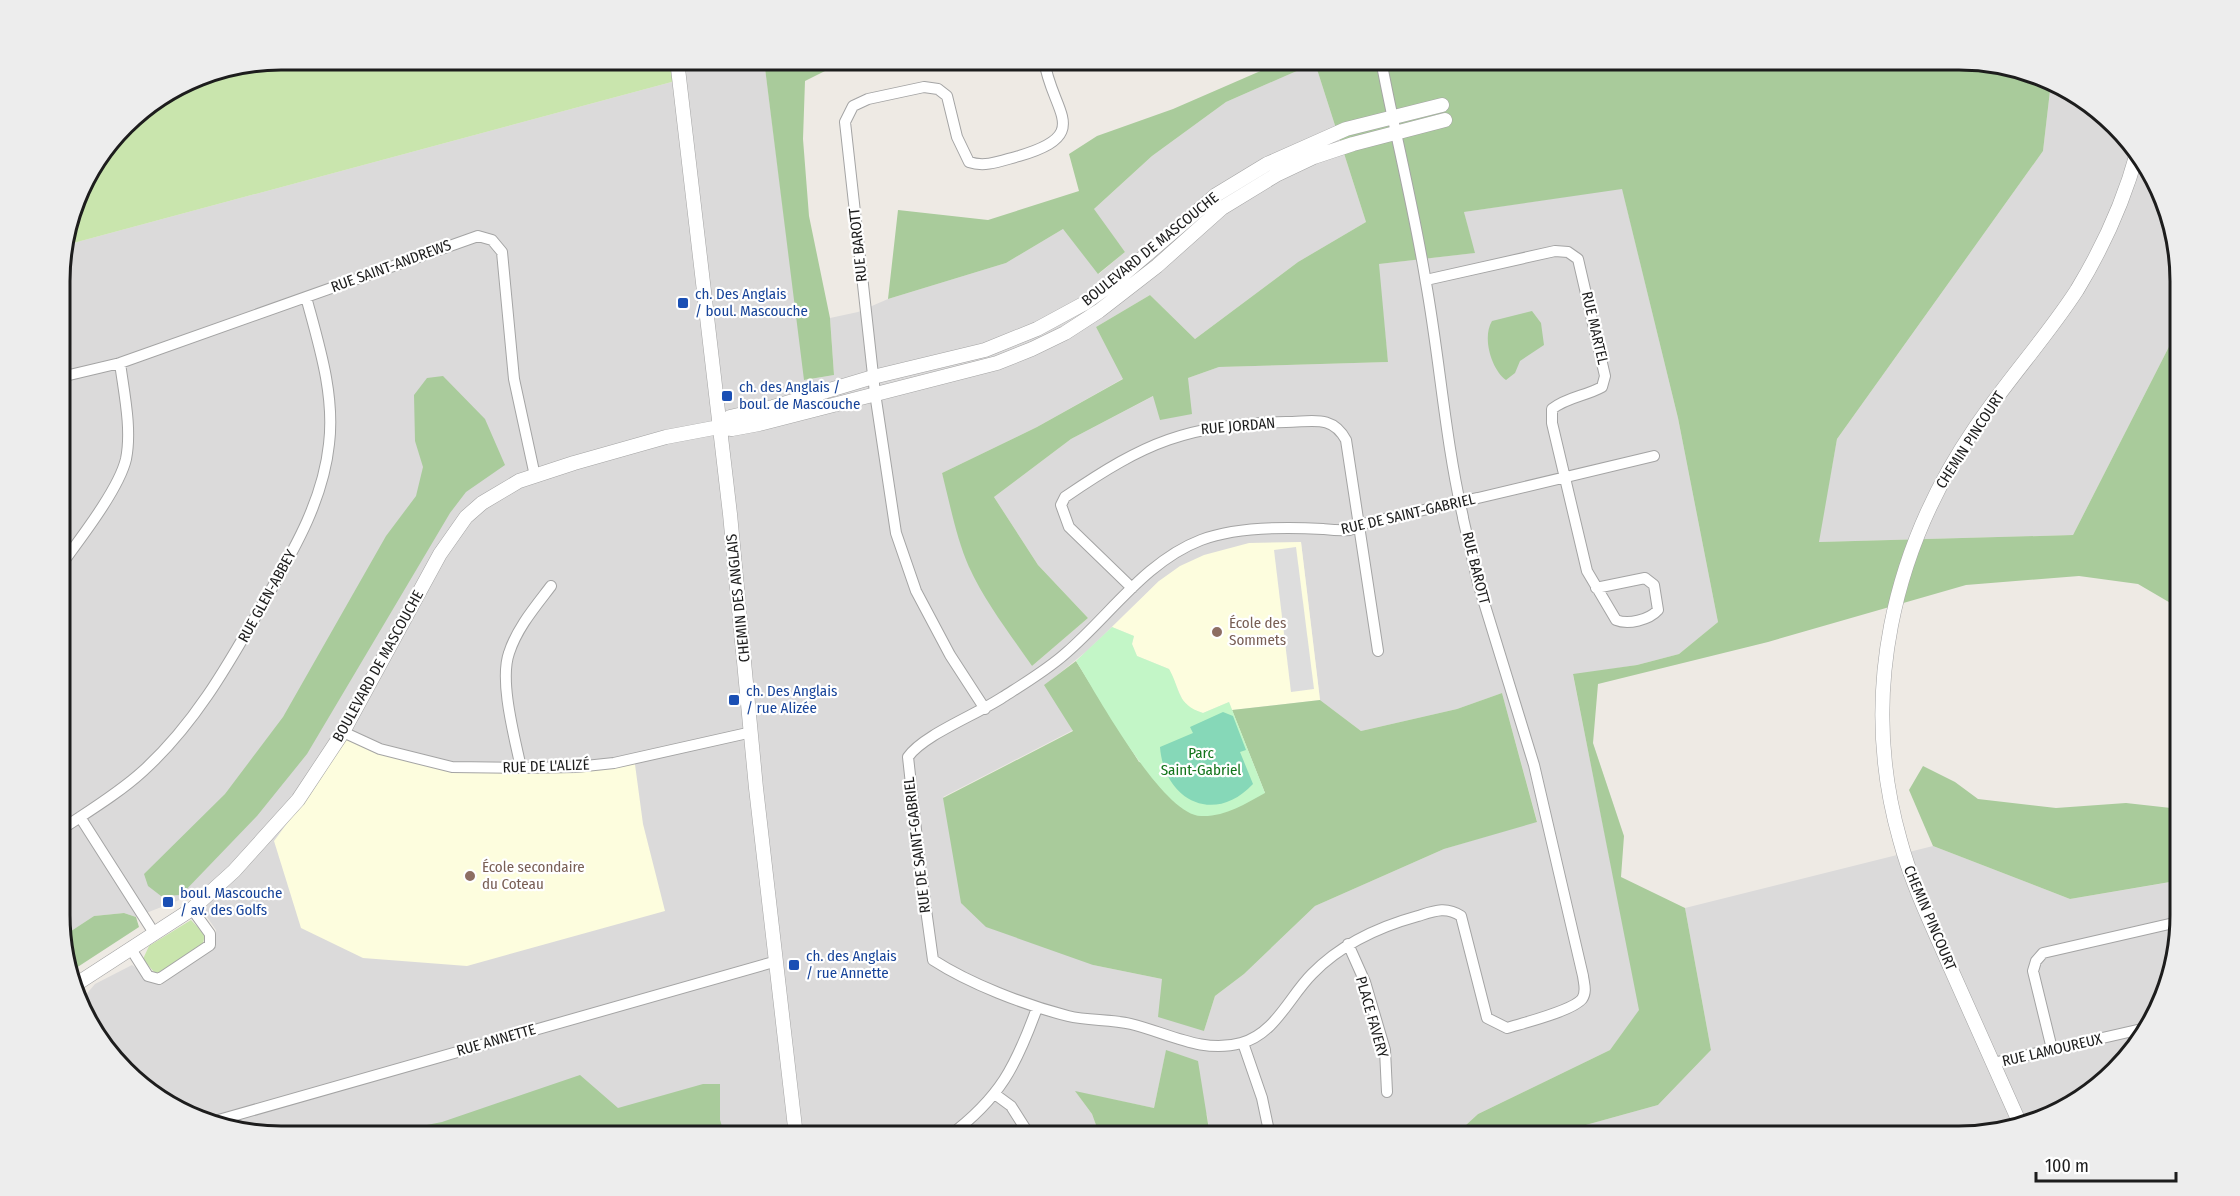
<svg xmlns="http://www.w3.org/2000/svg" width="2240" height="1196" font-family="'Fira Sans Condensed',sans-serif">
	<rect width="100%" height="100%" fill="#eeeae4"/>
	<path fill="#dbdada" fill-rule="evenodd" d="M677 60H764L805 380 834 375 830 318 858 312 888 299 1006 263 1063 229 1099 274 1125 252 1093 210 1152 156 1226 102 1315 63 1366 222 1298 262 1195 339 1150 295 1096 327 1124 378 1037 427 942 473 970 569 997 615 1032 666 1088 618 1038 565 994 497 1071 439 1188 378 1219 367 1388 362 1378 264 1474 253 1464 212 1622 188 1678 418 1718 622 1679 654 1637 665 1573 675 1640 1010 1610 1050 1478 1114 1454 1136H1210L1207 1115 1166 1051 1154 1108 1076 1092 1092 1114 1100 1136H282L183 1113 106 1049 84 997 95 984 132 965 161 985 216 946V930L192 895 136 917 124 913 94 916 62 937 61 267 66 245 679 80ZM1301 542 1320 700 1361 731 1457 709 1502 693 1537 821 1444 849 1315 906 1244 974 1215 996 1204 1031 1162 979 1093 965 943 797 1073 730 1045 685 1088 650 1159 581Z
		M2051 82 2057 83 2142 158 2178 253V329L2073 535 1818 542 1837 439 2043 151Z
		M1933 846 2070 899 2171 882 2180 885V915L2157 1013 2125 1061 2081 1099 2029 1124 1973 1136H1546L1658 1105 1711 1050 1685 908Z"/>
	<path fill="#fdfdde" d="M1301 542 1320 700 1232 710 1229 702 1203 713 1191 709 1183 701 1169 669 1137 656 1132 644 1134 636 1112 627 1159 581 1180 566 1204 555 1249 543Z
		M343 732 452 767 521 768 634 757 643 824 665 911 467 966 363 958 301 928 274 841 327 769Z"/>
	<path fill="#c9e5ad" d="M282 60H678L679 80 66 245 83 184 135 115 197 77Z
		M191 920 205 935 202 947 159 973 154 972 143 959 149 946Z"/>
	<path fill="#a9cb9b" d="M764 60H847L805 81 803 139 809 216 830 318 834 375 804 380Z
		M1286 60H1958L2051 82 2043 151 1837 439 1819 542 2073 535 2178 329 2179 608 2138 584 2079 576 1966 585 1768 642 1598 684 1593 743 1624 836 1621 877 1685 908 1711 1050 1658 1105 1546 1136H1454L1478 1114 1610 1050 1639 1010 1573 674 1637 665 1679 654 1718 622 1678 418 1622 189 1464 212 1475 253 1379 264 1388 362 1219 367 1188 378 1192 414 1160 420 1153 396 1071 439 994 497 1038 565 1088 618 1032 666C1010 634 985 602 969 567 956 537 950 504 942 473L1037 427 1123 379 1096 327 1150 295 1195 339 1298 262 1366 222 1315 63 1226 102 1152 156 1094 209 1125 252 1098 274 1063 229 1006 263 888 299 898 210 988 220 1079 191 1069 154 1097 136 1173 109Z
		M1532 311 1541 323 1544 345 1520 361 1515 373 1506 380C1491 369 1482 337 1492 321Z
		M443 376 485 419 505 465 466 492 450 513 307 754 257 816 181 895 161 896 148 886 144 874 225 794 283 717 386 536 416 496 423 467 415 441 414 395 427 378Z
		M1076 661 1139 762 1265 793 1232 710 1320 700 1361 731 1457 709 1502 693 1537 822 1444 849 1315 906 1244 974 1215 996 1204 1031 1158 1017 1162 979 1093 965 986 927 961 903 943 798 1073 731 1044 685Z
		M1923 766 1955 782 1978 799 2056 808 2126 803 2180 809V885L2170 882 2070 899 1933 846 1909 790Z
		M124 913 136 917 139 927 73 970 62 944V937L94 916Z
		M1166 1050 1198 1061 1210 1136H1100L1092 1114 1075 1091 1154 1108Z
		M580 1075 618 1108 703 1084H720V1120L725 1136H371L442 1122Z"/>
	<path fill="#c3f6c7" d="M1112 627 1134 636 1132 644 1137 656 1169 669C1181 690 1176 704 1203 713L1229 702 1265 793C1245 804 1225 817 1201 816 1162 815 1096 693 1076 661Z"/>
	<path fill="#86d8b8" d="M1223 712 1233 716 1246 750 1240 752 1253 784C1214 826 1164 800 1160 747L1193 733 1190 727Z"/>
	<path fill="#ddd" d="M1296 547 1314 689 1291 692 1274 550Z"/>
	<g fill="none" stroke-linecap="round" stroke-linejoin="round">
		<g stroke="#a4a4a4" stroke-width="12">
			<path id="minor" d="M1381 60C1395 134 1414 208 1426 283 1440 361 1445 439 1463 517V518L1478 583 1534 765 1583 976C1584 984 1587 992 1582 999 1572 1011 1523 1023 1507 1028L1487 1018 1461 916C1446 906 1434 911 1418 916 1378 927 1341 944 1312 974 1289 997 1275 1034 1241 1043 1203 1054 1168 1033 1131 1024 1110 1019 1088 1021 1068 1016 1025 1005 970 984 933 960L920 866 908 757C923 735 978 714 1003 697 1025 683 1047 670 1066 653 1110 615 1146 561 1201 540 1235 527 1287 527 1323 529 1332 530 1340 531 1350 530L1358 525 1450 504C1459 502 1468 500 1478 498L1654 456
				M1426 280 1555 251 1568 252 1578 259 1605 376 1602 387C1586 396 1567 397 1552 409V423L1587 571 1616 620C1628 625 1649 620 1658 610L1654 585 1645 578 1596 588
				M61 377 120 363 478 236 492 240 502 252 514 379 535 476
				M61 565C80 539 119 489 126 459 132 429 124 393 120 363
				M1132 588 1069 527 1061 505 1065 497C1147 441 1186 425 1286 422 1312 422 1332 414 1346 440L1378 651
				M985 709 950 655 916 591 896 533 875 393 845 122 853 106 868 99 924 87 938 89 947 96 957 137 969 162C986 168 1003 160 1019 156 1094 134 1052 113 1044 60
				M343 732 380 749 452 767 521 768 576 767 614 763 752 732
				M521 768C515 739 499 681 509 653 517 628 535 607 551 586
				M80 817 154 933
				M62 829C89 811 119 793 143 771 196 723 229 663 264 602 292 553 323 502 329 444 335 395 319 345 306 297
				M1348 944 1365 982 1385 1050 1387 1092
				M131 949 148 976 159 979 210 945V934L192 909
				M1243 1043 1262 1098 1270 1136
				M2052 1049 2033 971 2036 961 2043 953 2178 922
				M1993 1063 2146 1028
				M996 1095 1011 1106 1030 1136
				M215 1121 777 961
				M949 1136C1000 1098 1016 1066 1037 1008"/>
		</g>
		<g stroke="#a4a4a4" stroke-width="15">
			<path id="tertiary" d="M677 60 730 514 756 788 796 1136
				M719 427 730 417 773 407 873 377 985 350 1037 329 1085 303 1117 280 1216 195 1267 164 1346 129 1442 105
				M78 983 192 909 234 871 298 800 343 732 440 554 466 517 482 503 519 481 574 463 666 437 719 427 732 429 759 424 997 363 1032 349 1065 333 1099 311 1157 266 1222 208 1276 175 1314 157 1353 144 1445 120
				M2021 1126C1998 1074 1975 1022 1951 969 1933 927 1912 885 1900 840 1859 696 1892 550 1975 428 2007 380 2046 338 2077 290 2103 247 2124 201 2137 153"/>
		</g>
		<use href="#minor" stroke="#fff" stroke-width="10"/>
		<use href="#tertiary" stroke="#fff" stroke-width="14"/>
	</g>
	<g fill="#1a4fb4" stroke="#fff" stroke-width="2">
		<rect x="677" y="297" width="12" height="12" rx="3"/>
		<rect x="721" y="390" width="12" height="12" rx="3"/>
		<rect x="728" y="694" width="12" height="12" rx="3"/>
		<rect x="162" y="896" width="12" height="12" rx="3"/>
		<rect x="788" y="959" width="12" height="12" rx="3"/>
	</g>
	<g fill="#8d6e63" stroke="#fff" stroke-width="2">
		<circle cx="1217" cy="632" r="6"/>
		<circle cx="470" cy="876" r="6"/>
	</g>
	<g text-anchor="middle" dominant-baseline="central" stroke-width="4.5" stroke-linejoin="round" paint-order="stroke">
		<g font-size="15" fill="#1d1d1d" stroke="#fff">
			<text transform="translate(858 245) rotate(-96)">RUE BAROTT</text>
			<text transform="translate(1150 249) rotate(-39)">BOULEVARD DE MASCOUCHE</text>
			<text transform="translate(391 266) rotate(-20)">RUE SAINT-ANDREWS</text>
			<text transform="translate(1595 328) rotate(77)">RUE MARTEL</text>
			<text transform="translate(1238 426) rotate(-5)">RUE JORDAN</text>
			<text transform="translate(1970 440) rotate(-57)">CHEMIN PINCOURT</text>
			<text transform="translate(1408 514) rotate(-13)">RUE DE SAINT-GABRIEL</text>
			<text transform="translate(1476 568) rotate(76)">RUE BAROTT</text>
			<text transform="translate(267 596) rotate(-61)">RUE GLEN-ABBEY</text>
			<text transform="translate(738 598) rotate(-96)">CHEMIN DES ANGLAIS</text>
			<text transform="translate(378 666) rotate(-61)">BOULEVARD DE MASCOUCHE</text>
			<text transform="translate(546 766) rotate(-2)">RUE DE L'ALIZÉ</text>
			<text transform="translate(917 845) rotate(-97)">RUE DE SAINT-GABRIEL</text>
			<text transform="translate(1930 918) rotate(67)">CHEMIN PINCOURT</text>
			<text transform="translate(1372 1017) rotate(74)">PLACE FAVERY</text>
			<text transform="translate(496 1040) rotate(-16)">RUE ANNETTE</text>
			<text transform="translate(2052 1050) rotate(-13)">RUE LAMOUREUX</text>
		</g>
		<g font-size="15" fill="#164399" stroke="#fff" text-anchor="start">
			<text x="695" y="294">ch. Des Anglais<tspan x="695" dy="17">/ boul. Mascouche</tspan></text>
			<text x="739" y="387">ch. des Anglais /<tspan x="739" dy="17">boul. de Mascouche</tspan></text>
			<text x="746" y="691">ch. Des Anglais<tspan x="746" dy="17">/ rue Alizée</tspan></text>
			<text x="180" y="893">boul. Mascouche<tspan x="180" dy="17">/ av. des Golfs</tspan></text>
			<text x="806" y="956">ch. des Anglais<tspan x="806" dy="17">/ rue Annette</tspan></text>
		</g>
		<g font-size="15" fill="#785e54" stroke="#fff" text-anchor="start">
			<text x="1229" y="623">École des<tspan x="1229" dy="17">Sommets</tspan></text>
			<text x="482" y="867">École secondaire<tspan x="482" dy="17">du Coteau</tspan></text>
		</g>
		<g font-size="15" fill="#12741a" stroke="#fff">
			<text x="1201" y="753">Parc<tspan x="1201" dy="17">Saint-Gabriel</tspan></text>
		</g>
	</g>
	<path d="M0 0H2240V1196H0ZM281 70H1959A211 211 0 0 1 2170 281V915A211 211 0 0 1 1959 1126H281A211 211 0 0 1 70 915V281A211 211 0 0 1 281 70Z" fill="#ededed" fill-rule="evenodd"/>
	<path fill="none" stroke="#1d1d1d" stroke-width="3" d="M281 70H1959A211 211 0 0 1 2170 281V915A211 211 0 0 1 1959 1126H281A211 211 0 0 1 70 915V281A211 211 0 0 1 281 70Z"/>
	<path d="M2036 1172v9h140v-9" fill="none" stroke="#1d1d1d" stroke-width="3"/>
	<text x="2045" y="1172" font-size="18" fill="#1d1d1d" stroke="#ffffff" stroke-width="4.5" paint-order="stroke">100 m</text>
</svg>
